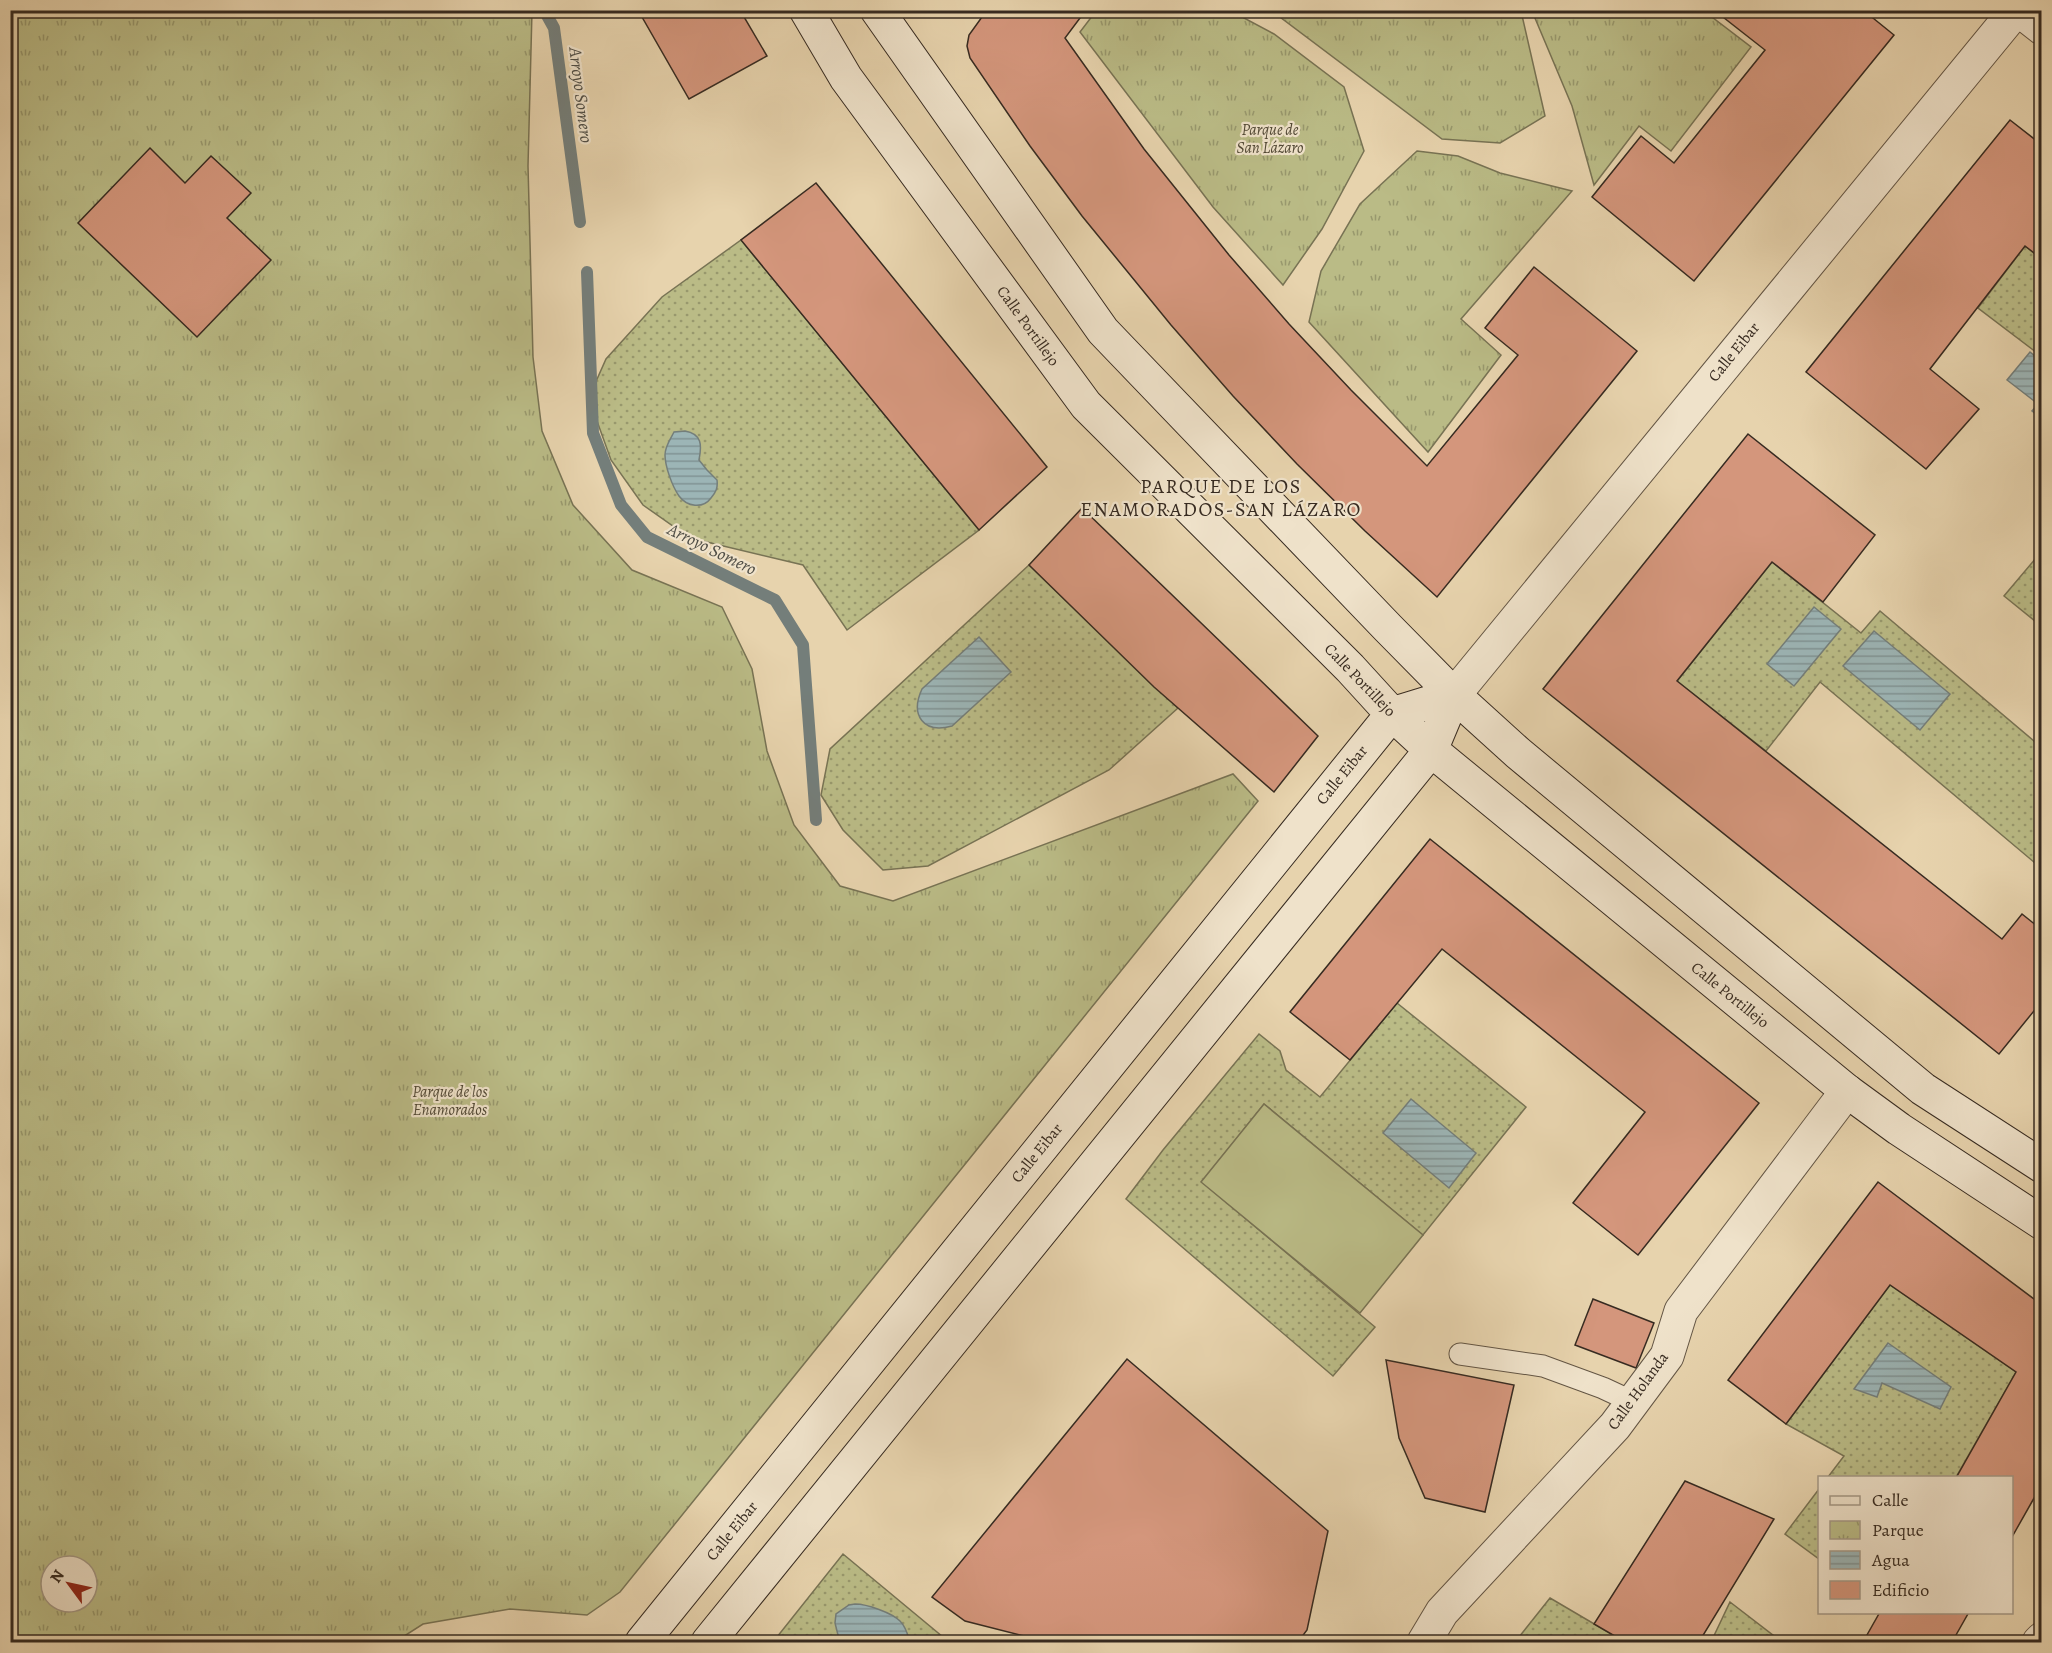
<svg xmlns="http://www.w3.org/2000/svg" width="2052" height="1653" font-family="Alegreya,serif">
	<defs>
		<pattern id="grass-dots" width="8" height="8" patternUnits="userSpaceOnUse" patternTransform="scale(1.5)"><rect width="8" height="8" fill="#babb86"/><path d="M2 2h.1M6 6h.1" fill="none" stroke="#98986d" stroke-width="1.8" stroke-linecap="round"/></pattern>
		<pattern id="park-tufts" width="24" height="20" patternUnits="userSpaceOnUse" patternTransform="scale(1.5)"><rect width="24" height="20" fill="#babb86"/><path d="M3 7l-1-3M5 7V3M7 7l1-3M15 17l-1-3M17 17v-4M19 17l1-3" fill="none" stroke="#98986d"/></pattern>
		<pattern id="water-rules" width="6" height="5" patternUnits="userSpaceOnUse" patternTransform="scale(1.5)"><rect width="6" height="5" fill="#9cb5b6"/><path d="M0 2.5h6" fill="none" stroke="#809394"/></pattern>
	</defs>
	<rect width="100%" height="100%" fill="#e7d3ad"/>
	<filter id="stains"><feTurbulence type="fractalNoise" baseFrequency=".00333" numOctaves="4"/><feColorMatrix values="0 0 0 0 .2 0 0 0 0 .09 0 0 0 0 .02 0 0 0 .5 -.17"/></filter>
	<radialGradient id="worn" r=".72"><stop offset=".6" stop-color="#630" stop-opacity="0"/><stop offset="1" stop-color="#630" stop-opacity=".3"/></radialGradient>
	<path fill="url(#grass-dots)" stroke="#787354" stroke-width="1.5" d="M741 240 979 530 847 630 803 565 690 538 643 505 611 460 597 421 594 386 606 359 662 297Z
		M2025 246 2041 259V356L1978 308Z
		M2041 552V626L2004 596Z
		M1772 562 1861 633 1880 611 2041 747V868L1820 682 1766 751 1677 681Z
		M1029 565 1178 708 1109 770 928 866 883 870 843 830 821 795 830 749Z
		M1397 1003 1526 1107 1423 1235 1264 1104 1202 1182 1375 1327 1333 1376 1126 1199 1163 1150 1259 1034 1280 1051 1286 1070 1320 1097Z
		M1890 1285 2016 1372 1956 1477H1828L1844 1456 1786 1424Z
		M1819 1489V1559L1785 1534Z
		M843 1554 949 1642H773Z
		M1550 1598 1625 1642H1515Z
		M1730 1602 1782 1642H1711Z"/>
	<path fill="url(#park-tufts)" stroke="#787354" stroke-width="1.5" fill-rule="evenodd" d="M11 11H532L528 166 533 357 542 431 573 505 632 570 722 607 752 669 767 751 794 825 840 886 893 901 1233 774 1258 801 620 1592 587 1615 510 1609 423 1624 395 1642H11ZM51 1566H87V1602H51Z
		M1096 11H1231L1274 34 1344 87 1364 151 1322 229 1283 285 1213 207 1080 32Z
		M1272 11H1521L1545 116 1500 143 1442 139Z
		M1532 11H1704L1751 47 1671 151 1639 126 1594 185 1572 106Z
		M1417 151 1458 156 1500 173 1572 191 1461 319 1501 355 1428 452 1309 322 1321 271 1360 204Z"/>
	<path fill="#babb86" stroke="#787354" stroke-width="1.5" d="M1264 1104 1423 1235 1360 1313 1201 1182Z"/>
	<path fill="url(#water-rules)" stroke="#747e7a" stroke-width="1.5" d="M2030 352 2041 361V418L2032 411 2038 404 2007 380Z
		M685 431C702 434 702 445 699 460L707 470 717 480C718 488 716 492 711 498 703 509 687 507 679 496 672 486 665 466 665 455 665 446 670 440 674 432Z
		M1814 607 1841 629 1794 686 1767 664Z
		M1874 631 1950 694 1920 730 1843 666Z
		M979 637 1011 672 952 726C923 734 910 715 922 689Z
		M1411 1099 1476 1153 1449 1188 1383 1133Z
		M1888 1343 1951 1387 1940 1409 1882 1383 1877 1397 1854 1389Z
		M855 1604C867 1604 892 1613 900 1621 905 1626 907 1632 909 1639L907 1642 846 1641 838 1635 835 1623 836 1614 849 1605Z"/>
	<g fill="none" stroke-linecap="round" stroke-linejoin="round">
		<path stroke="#747e7a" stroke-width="12" d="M544 10 554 28 580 222
			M587 272 593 433 621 505 647 537 775 600 803 645 816 820"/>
	</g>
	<path fill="#d4967c" stroke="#372b21" stroke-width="1.5" d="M638 10H740L767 56 689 99Z
		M987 10H1086L1065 38 1144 149 1229 255 1289 324 1351 390 1427 466 1518 355 1485 328 1534 267 1637 351 1437 597 1365 531 1297 464 1233 396 1171 325 1082 216 1030 146 970 58 967 46 969 35Z
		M1714 10H1863L1894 35 1694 281 1592 197 1641 136 1674 163 1765 50Z
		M2010 120 2042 145V259L2025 246 1930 369 1979 409 1926 469 1806 372Z
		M150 148 185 183 211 156 251 193 227 218 271 260 197 337 78 223Z
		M816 183 1047 467 979 530 741 240Z
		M1748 434 1875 535 1823 602 1772 562 1677 681 2002 939 2022 914 2042 930V1001L1999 1054 1543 689Z
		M1082 508 1318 736 1274 792 1154 687 1029 565Z
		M1430 839 1759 1103 1638 1255 1573 1203 1645 1112 1442 949 1350 1060 1290 1012Z
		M1878 1182 2042 1305V1484L2012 1537V1478H1956L2016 1372 1890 1285 1786 1424 1728 1380Z
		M1593 1299 1654 1323 1636 1368 1575 1345Z
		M1127 1359 1328 1531 1307 1630 1298 1642H1048L965 1621 932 1597Z
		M1386 1360 1514 1385 1485 1512 1425 1498 1399 1438Z
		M1685 1481 1774 1519 1699 1642H1625L1594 1624Z
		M1880 1612H1969L1952 1642H1863Z"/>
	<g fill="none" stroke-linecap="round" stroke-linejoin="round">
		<g stroke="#635544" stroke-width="23">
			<path id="lane" d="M1460 1354 1543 1366 1603 1388 1633 1402"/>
		</g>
		<g stroke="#635544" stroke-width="35">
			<path id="street" d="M2019 10 2042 28
				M1454 695 2016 10
				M1424 1642 1442 1612 1615 1426 1667 1356 1681 1311 1847 1091
				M2039 1642 2042 1639"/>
		</g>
		<g stroke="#372b21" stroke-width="35">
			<path id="secondary" d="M806 10 846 78 1086 405 1350 668 1392 714 1431 750 1847 1091 1899 1129 2042 1223
				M877 10 1103 331 1388 628 1454 695 1518 753 1923 1089 2042 1166
				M642 1642 1392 714 1454 695
				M708 1642 1431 750 1454 695"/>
		</g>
		<use href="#lane" stroke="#efe2ca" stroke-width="21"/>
		<use href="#street" stroke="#efe2ca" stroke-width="33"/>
		<use href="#secondary" stroke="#efe2ca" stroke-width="33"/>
	</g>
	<g text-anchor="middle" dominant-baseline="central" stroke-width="4.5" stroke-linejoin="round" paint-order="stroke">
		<g font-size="16" font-style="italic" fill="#514835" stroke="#efe2ca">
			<text x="1270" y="130">Parque de<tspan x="1270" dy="18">San Lázaro</tspan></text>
			<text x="450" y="1092">Parque de los<tspan x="450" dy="18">Enamorados</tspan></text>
		</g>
		<g font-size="16" fill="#372b21" stroke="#efe2ca">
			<text transform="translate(1028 326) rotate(54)">Calle Portillejo</text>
			<text transform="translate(1734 352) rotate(-51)">Calle Eibar</text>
			<text transform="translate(1360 680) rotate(46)">Calle Portillejo</text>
			<text transform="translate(1342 775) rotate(-51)">Calle Eibar</text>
			<text transform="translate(1730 995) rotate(39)">Calle Portillejo</text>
			<text transform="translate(1037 1153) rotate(-51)">Calle Eibar</text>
			<text transform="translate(1638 1391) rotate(-54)">Calle Holanda</text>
			<text transform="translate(732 1531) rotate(-51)">Calle Eibar</text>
		</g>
		<g font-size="18" font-style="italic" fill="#504e46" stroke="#efe2ca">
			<text transform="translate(581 95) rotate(83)">Arroyo Somero</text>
			<text transform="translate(712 549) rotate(26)">Arroyo Somero</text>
		</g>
		<g font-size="20" letter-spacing="1.5" fill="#372b21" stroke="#efe2ca">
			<text x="1221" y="486">PARQUE DE LOS<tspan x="1221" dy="23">ENAMORADOS-SAN LÁZARO</tspan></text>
		</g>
	</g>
	<rect width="2052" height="1653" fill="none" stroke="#e7d3ad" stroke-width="36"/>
	<rect x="12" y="12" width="2028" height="1629" fill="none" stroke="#372b21" stroke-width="3"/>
	<rect x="18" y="18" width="2016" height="1617" fill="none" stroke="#372b21" stroke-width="1.5"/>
	<rect x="1818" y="1476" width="195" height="138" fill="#efe2ca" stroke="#a59986" stroke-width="1.5"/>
	<rect x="1830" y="1496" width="30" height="9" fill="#efe2ca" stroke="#a59986" stroke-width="1.5"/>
	<text x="1872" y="1506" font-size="18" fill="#372b21">Calle</text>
	<rect x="1830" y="1521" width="30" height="18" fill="url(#park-tufts)" stroke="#a59986" stroke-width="1.5"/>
	<text x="1872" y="1536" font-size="18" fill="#372b21">Parque</text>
	<rect x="1830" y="1551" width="30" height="18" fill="url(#water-rules)" stroke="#a59986" stroke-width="1.5"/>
	<text x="1872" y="1566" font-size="18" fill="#372b21">Agua</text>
	<rect x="1830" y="1581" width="30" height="18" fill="#d4967c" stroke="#a59986" stroke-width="1.5"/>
	<text x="1872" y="1596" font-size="18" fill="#372b21">Edificio</text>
	<g transform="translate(69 1584) rotate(303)"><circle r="28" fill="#efe2ca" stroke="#a59986" stroke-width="1.5"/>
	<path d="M0-4.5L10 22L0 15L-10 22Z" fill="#8f2418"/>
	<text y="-9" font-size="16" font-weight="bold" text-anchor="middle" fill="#372b21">N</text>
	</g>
	<rect width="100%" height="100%" filter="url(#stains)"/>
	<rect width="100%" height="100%" fill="url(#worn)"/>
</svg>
